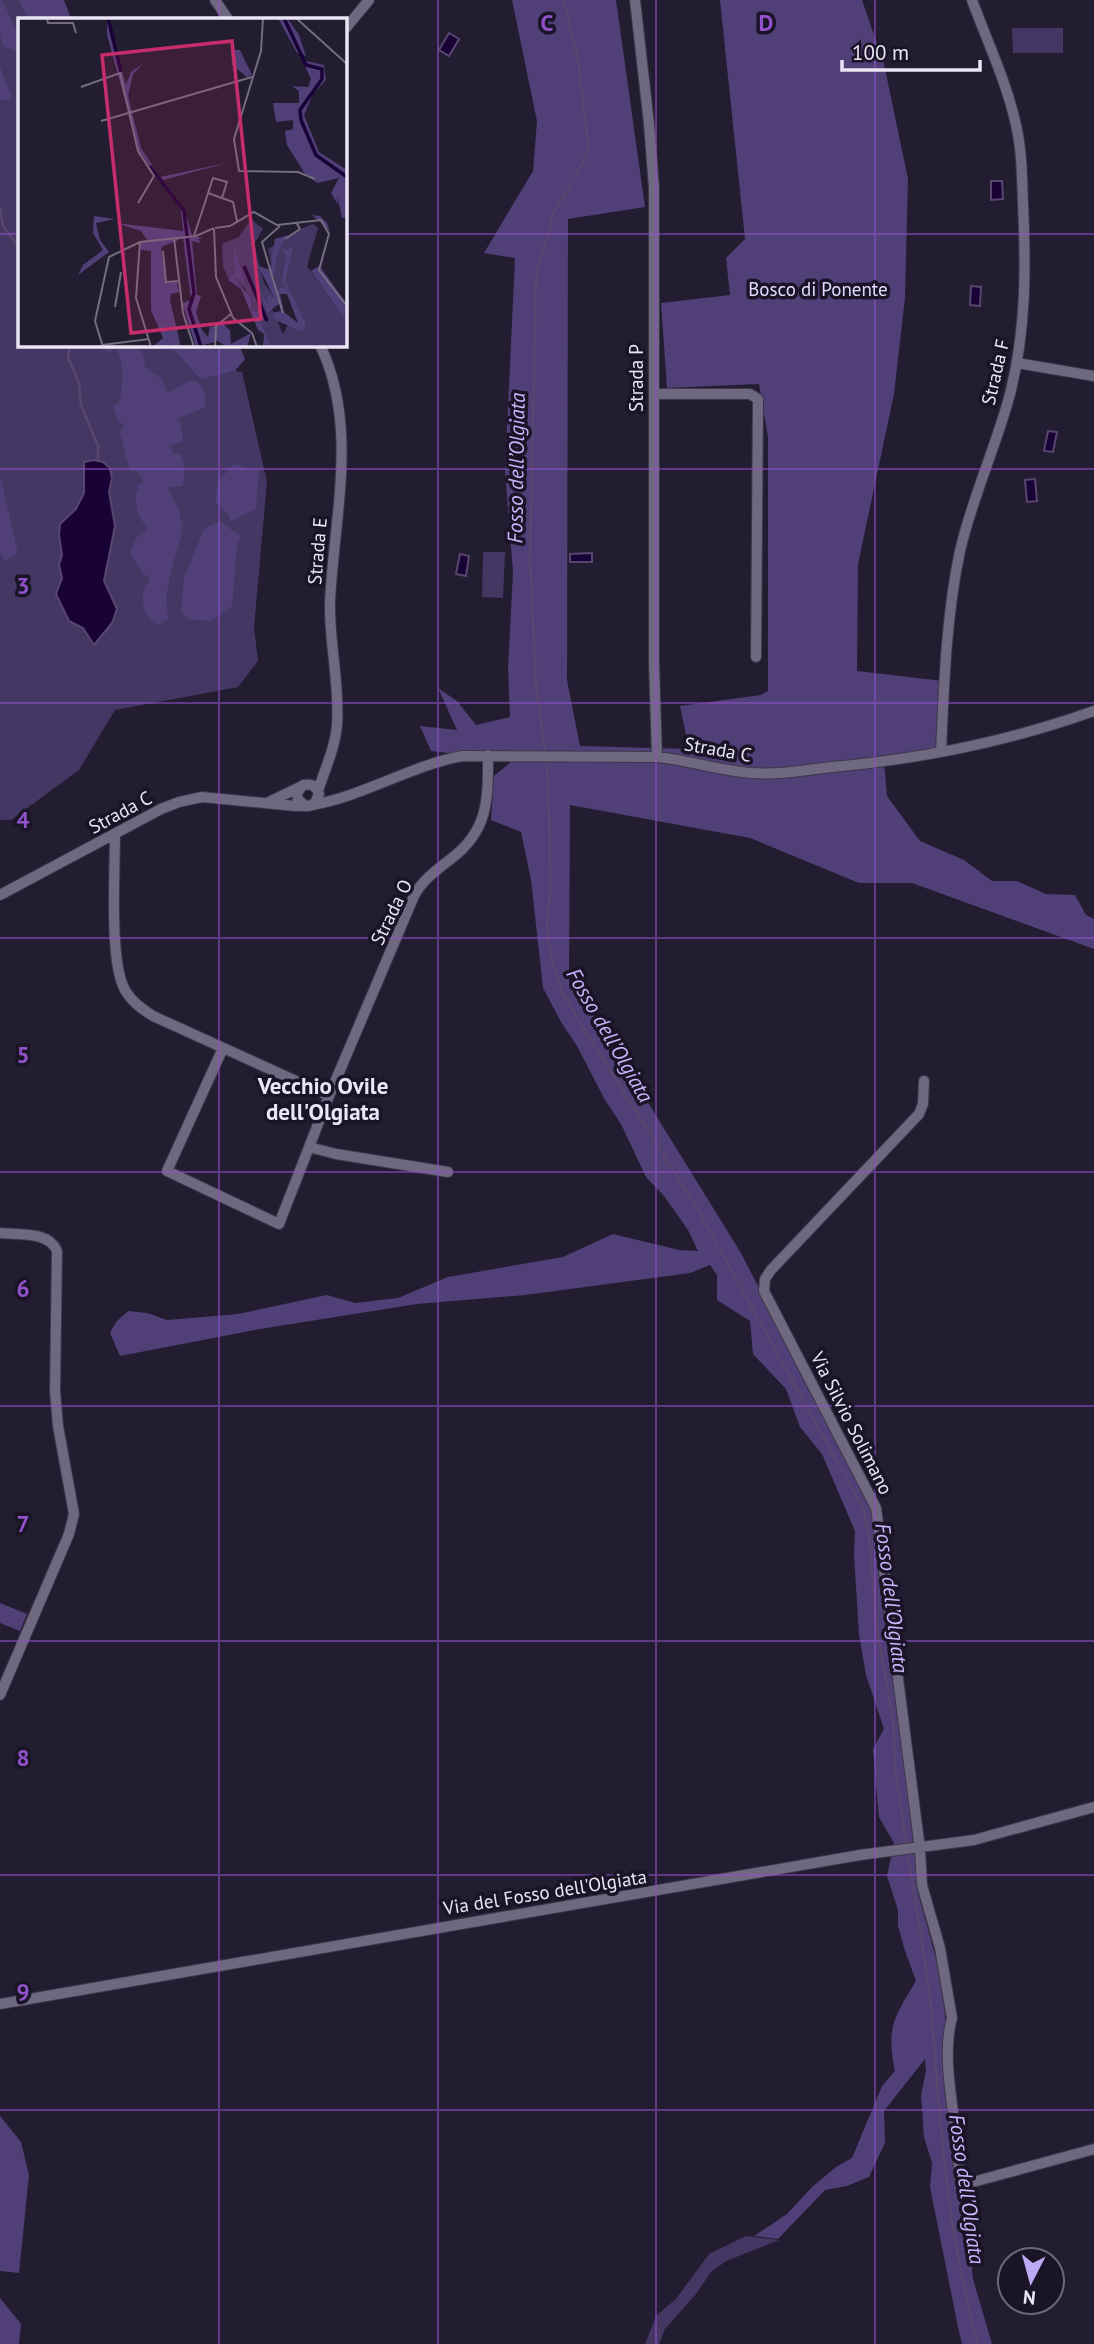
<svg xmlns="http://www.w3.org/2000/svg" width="1094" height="2344" font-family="'PT Sans',sans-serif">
	<rect width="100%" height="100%" fill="#231d31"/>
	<path fill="#453764" d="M0 0H18L31 19H19V345H169L201 378 235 371 242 372 267 482 254 627 258 661 238 687 115 710 79 770 11 820H0Z
		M1012 28H1063V53H1013Z
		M483 552H505L503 598 482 597Z
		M746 2236 779 2240 726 2261 711 2272 696 2294 665 2329 659 2344H645L656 2316 676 2299 709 2254Z"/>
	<path fill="#513f78" d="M0 0C10 8 9 23 19 32V52L3 46 0 32Z
		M18 0H64L71 19H27L26 13Z
		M512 0H616L645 207 568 219 567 680 580 746 689 749 680 706 761 695 768 691V437L759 384 667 388 661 303 730 295 726 258 745 239 720 0H862L884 64 908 179 905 298 894 394 858 564 857 671 943 681 941 752 884 761 887 796 920 841 964 860 992 881H1017L1046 894 1075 895 1086 915 1094 919V949L912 883H859L750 838 570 805 569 981 584 999 741 1253 872 1508 916 1844 918 1893 943 1984 956 2184 969 2240 973 2279 992 2344H962L958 2327 930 2187 932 2163 924 2137 921 2095 926 2071 925 2059 884 2111 885 2143 869 2177 847 2186 825 2190 778 2239 754 2236 787 2214 812 2187 836 2167 852 2158 882 2086 895 2071C886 2027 894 2018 916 1981L905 1951 898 1926V1910L887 1876 894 1843 879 1817 876 1786 873 1749 884 1729 866 1675 859 1635 854 1555 855 1531 822 1454 800 1427 786 1389 753 1354 750 1321 717 1300V1275L710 1265 690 1273 525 1295 417 1304 260 1329 120 1356 110 1333 116 1322 128 1311 147 1313 167 1320 238 1314 327 1295 355 1303 398 1298 448 1277 563 1257 613 1234 679 1250 698 1251 688 1230 664 1196 646 1177 621 1124 605 1100 577 1046 561 1022 543 988 531 880 521 832 491 820 494 776 512 761 431 751 420 726 457 730 438 688 457 701 476 725 510 717 508 668 513 572 505 471 515 258 484 253 533 171 537 121Z
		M0 67 11 95 10 99 0 100Z
		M98 345H136L143 354 145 367 163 380 167 393 189 381H196C206 390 208 396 204 408L176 419 181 424 183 441 170 446 172 453 181 455 185 469 183 486 167 487 179 510 183 528 170 576 166 597 168 619 159 625C143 616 139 601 146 584H150L149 577 143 574 130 552C134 543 137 533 146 530L147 526C136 516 136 506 136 493L139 492 137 486 144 482 139 473 131 470C124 457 125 447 120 432L125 425 118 421 113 406 119 403C123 386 125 363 116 348L109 352Z
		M169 345H239L245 359 235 371 201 379Z
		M233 464 259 471 256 509 231 521 228 514 215 502 218 482Z
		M0 475 18 553 6 561 0 553Z
		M220 521 241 537 237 545 232 606 212 621 190 620 181 611 184 578 204 529Z
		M0 1603 27 1614 20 1631 0 1623Z
		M0 2116 21 2142 29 2175 19 2273 0 2271Z
		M0 2298 21 2324 19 2344H0Z"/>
	<path fill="#190236" stroke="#58466f" stroke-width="2" d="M449 33 459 39 449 56 439 50Z
		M991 181H1002L1003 199 991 200Z
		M971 286 981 287 980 306 970 305Z
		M1048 431 1057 432 1053 452 1044 451Z
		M94 460 103 462 110 468 112 478 109 492 115 526 104 581 117 609 112 623 94 645 83 628 69 621 56 594 62 578 59 565 62 555 59 535 60 524 76 509 84 493V462Z
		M1035 479 1037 501 1027 502 1025 480Z
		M592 553V562H570V554Z
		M460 554 469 556 466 576 456 574Z"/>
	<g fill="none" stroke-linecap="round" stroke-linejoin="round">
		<path stroke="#58466f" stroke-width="2.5" d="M0 209 3 226 19 247
			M70 345 68 357 79 383 81 405 98 446V461
			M545 752 536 683 530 559 536 276 553 215 589 152 578 60 564 0
			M546 759C550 804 550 849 550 894 549 903 547 912 547 921 547 947 554 971 563 995L698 1210 864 1510 870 1544 876 1624 893 1719 896 1777 907 1847
			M908 1854C915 1908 927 1962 932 2017 940 2127 948 2237 978 2344"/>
		<g stroke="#3d3848" stroke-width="12">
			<path id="minor" d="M215 0 228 19
				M635 0 649 124 654 188V663L657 757
				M345 29 369 0
				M1017 363 1094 376
				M654 394H750L758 399 756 657
				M941 752C944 685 946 617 960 551 972 498 996 447 1010 394 1026 331 1026 269 1023 204 1022 178 1022 151 1016 125 1007 83 987 41 972 0
				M318 791C325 769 335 748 337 725 340 684 329 643 330 602 334 516 359 426 320 345
				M269 802 300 787
				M312 805C364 796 410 766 462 756L657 757C689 760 719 771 752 773 779 775 805 770 832 767 921 759 1010 741 1094 711
				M115 834C115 870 109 962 125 990 132 1002 142 1009 153 1016L329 1096
				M0 895 161 809 179 802 202 797 296 806H309L315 803 319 794C317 786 311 783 303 785L297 793 298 800 306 806
				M223 1048 167 1171 279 1224 329 1096 414 896C422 880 438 869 452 858 489 830 488 798 488 755
				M924 1081 923 1104 919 1114 771 1270 765 1279 764 1291 876 1508 920 1849 922 1885 940 1948 952 2018C939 2064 960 2129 959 2178L963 2182H973L1094 2149
				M309 1147 336 1154 448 1172
				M0 1233C18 1235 49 1231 57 1251L55 1391 58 1426 74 1514 69 1534 0 1695
				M0 2004 860 1855 974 1840 1094 1807"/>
		</g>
		<use href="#minor" stroke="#6e6880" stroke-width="10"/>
	</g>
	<path fill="none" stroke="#9151ca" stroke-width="2" stroke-opacity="0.55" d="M219 0V19M438 0V2344M656 0V2344M875 0V2344M0 234H19M345 234H1094M219 345V2344M0 469H1094M0 703H1094M0 938H1094M0 1172H1094M0 1406H1094M0 1641H1094M0 1875H1094M0 2110H1094"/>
	<g text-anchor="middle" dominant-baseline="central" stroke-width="7" stroke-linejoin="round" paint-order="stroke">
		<g font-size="19" fill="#e2d9fe" stroke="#1a1427">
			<text x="818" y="289">Bosco di Ponente</text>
		</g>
		<g font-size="19" fill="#eae6f4" stroke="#1a1427">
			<text transform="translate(995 372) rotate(-77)">Strada F</text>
			<text transform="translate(636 378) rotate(-90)">Strada P</text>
			<text transform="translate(317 551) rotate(-85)">Strada E</text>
			<text transform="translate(718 749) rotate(10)">Strada C</text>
			<text transform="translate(120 812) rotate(-28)">Strada C</text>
			<text transform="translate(391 912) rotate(-64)">Strada O</text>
			<text transform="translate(852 1423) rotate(63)">Via Silvio Solimano</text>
			<text transform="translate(545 1892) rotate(-9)">Via del Fosso dell'Olgiata</text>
		</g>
		<g font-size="21" font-style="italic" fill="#c9b6fc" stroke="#1a1427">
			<text transform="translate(516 468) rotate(-89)">Fosso dell’Olgiata</text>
			<text transform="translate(610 1035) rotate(60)">Fosso dell’Olgiata</text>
			<text transform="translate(892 1598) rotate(83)">Fosso dell’Olgiata</text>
			<text transform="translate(967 2189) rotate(82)">Fosso dell'Olgiata</text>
		</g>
		<g font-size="23" font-weight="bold" fill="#eae6f4" stroke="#1a1427">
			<text x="323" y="1085">Vecchio Ovile<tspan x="323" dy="26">dell'Olgiata</tspan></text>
		</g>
	</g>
	<g transform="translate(18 18)">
		<rect width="329" height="329" fill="#231d31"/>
		<path d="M233 201 245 211 236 226 246 265 258 281 254 291 265 316 270 306 286 310 269 276 259 274 250 231 283 211 295 206 300 210 289 248 329 305V329H253L233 292 227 270 210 260 205 248 204 226 221 219Z" fill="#453764"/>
		<path d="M89 0 108 67 113 54 126 45 115 56 110 78 123 130 142 159 213 144 145 162 166 191 174 217 184 220 180 221 183 225 174 223 179 277 183 278 178 294 184 312 190 319 192 309 205 306 212 312 213 326 233 315 229 329H208L200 323 178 329 164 285 173 282 165 220 143 229 148 265 159 264 161 274 153 276 152 282 163 329H134L145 320 133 292V233L123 232 122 224 129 222 123 213 98 205 165 213 163 192 121 133 89 17ZM260 0H269L281 17 288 38 279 35ZM213 32H222L234 57 229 59 214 47ZM284 42 306 47 308 62 295 76 286 97 301 134 329 152V200H324L319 177 320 187 313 175 321 160 299 165 287 156 269 127 267 113 275 111V102L258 104 255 85H281V73L274 68 290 69 293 61ZM294 197 302 198 309 205 312 213 303 250 329 286V305L293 253 301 248 312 213ZM76 198 97 201 78 205 82 222 91 234 60 257 65 247 85 232 75 215ZM270 217 260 233 255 259 260 273 263 269 268 272 264 263 268 239 264 230 269 233 275 228 267 263 287 304 288 310 283 313 257 302 254 295 263 293 261 286 249 295 242 273 251 288 248 276 257 281 234 236 241 248 252 252 257 221ZM262 276H269L280 305 266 294ZM216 229 227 265 215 259 233 280V292L242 296 247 304 240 298 253 329H245L246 316 240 312 223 271 210 262 217 254Z" fill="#513f78" fill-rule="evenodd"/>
		<path fill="none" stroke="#190236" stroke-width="3.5" d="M90 0 103 54M266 0 288 47 304 51V61L282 92 283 102 298 137 329 159M132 148 166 193 176 275 171 291 183 329M226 248 249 303"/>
		<path fill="none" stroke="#736d7f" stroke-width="2" d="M29 0 30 5H55L58 15M245 0 243 33 216 121 221 153 280 154 297 161M278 0 329 46M63 69 102 55 120 133 136 158 120 185M83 103 234 59M190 175 215 184 219 203M262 208 244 224 265 295M197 210 212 208 236 194 259 207 303 202 311 216 301 252 329 288M196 211 198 259 215 300 234 315 239 329M176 218 195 160 209 164 204 180M156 220 165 295 176 329M267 221 282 211 278 204M122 224 118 280 133 329M145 233 148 264 161 263M97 289 103 254M84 327 131 321M85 329 77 303 91 239 122 224 178 218 196 210M197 329 198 308 213 296"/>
		<path fill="#c62d6a" fill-opacity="0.15" stroke="#c62d6a" stroke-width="3.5" d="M214 23 243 301 113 315 84 37Z"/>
		<rect width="329" height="329" fill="none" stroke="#eae6f4" stroke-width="3.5"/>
	</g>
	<g font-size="23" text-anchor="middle" font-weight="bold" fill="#9151ca" stroke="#1a1427" stroke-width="7" stroke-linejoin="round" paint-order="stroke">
		<text x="547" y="31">C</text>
		<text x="766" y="31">D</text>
		<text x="23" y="594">3</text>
		<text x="23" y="828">4</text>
		<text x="23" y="1063">5</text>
		<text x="23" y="1297">6</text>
		<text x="23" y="1532">7</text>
		<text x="23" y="1766">8</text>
		<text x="23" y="2000">9</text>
	</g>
	<g transform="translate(1031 2281) rotate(186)"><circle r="33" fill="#1a1427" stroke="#6d6879" stroke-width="2"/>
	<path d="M0-5L12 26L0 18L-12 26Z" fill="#bea9f4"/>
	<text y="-10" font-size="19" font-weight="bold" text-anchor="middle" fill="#eae6f4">N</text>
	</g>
	<path d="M842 60v10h138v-10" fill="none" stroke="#eae6f4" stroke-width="3.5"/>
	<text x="852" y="60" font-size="21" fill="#eae6f4" stroke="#1a1427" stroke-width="5" paint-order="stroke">100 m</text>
</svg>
